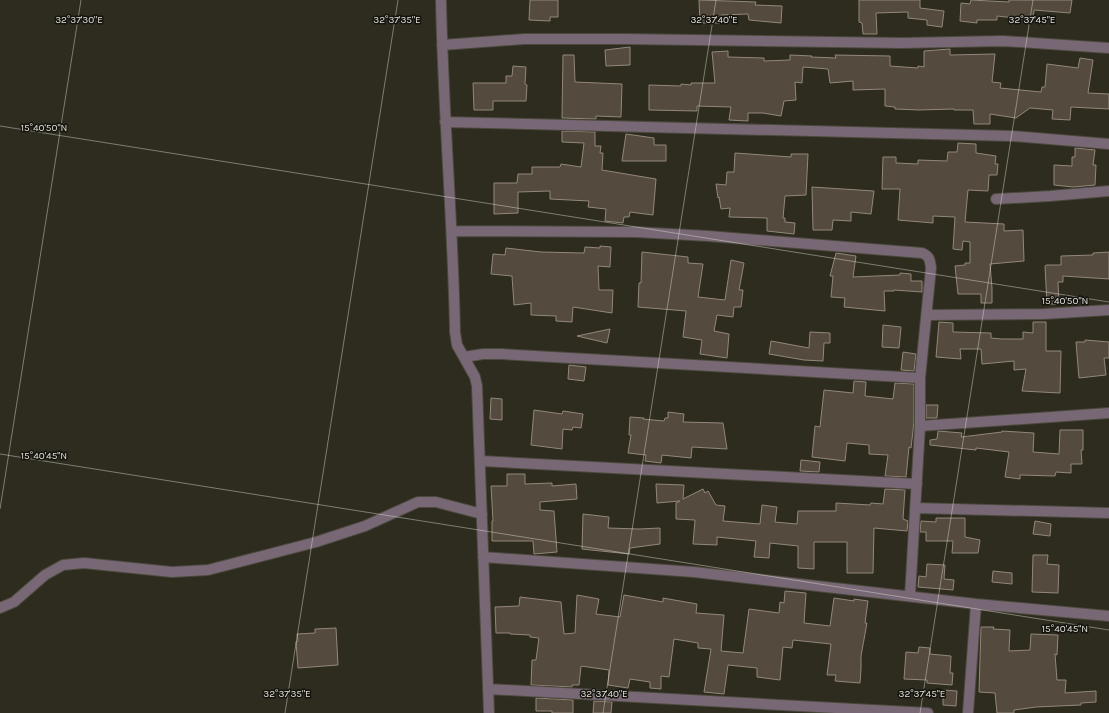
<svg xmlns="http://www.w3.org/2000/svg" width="1109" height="713" font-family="Karla,sans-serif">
	<rect width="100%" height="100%" fill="#2e2c1e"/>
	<path fill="#544a3e" stroke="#92877a" d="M530 0H558V17H550V21L529 20Z
		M699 0 756 2 755 5 782 6 781 23 749 20 748 14 721 15 720 23H700Z
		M859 0H920V8L944 11 942 27 927 25V20L908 18V12L876 13 877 34H863L862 23 859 22Z
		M971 0 1009 2V0H1072L1070 13 1034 10 1033 20 997 16V20H977V23L960 21 961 3 970 4Z
		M630 47V65L606 66 605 50Z
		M950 49V55L995 54 992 82 1001 83 1000 88 1041 92 1042 87H1045L1047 64 1078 68 1080 58 1093 60 1088 93 1109 94V109L1071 107 1070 120 1052 119 1053 110 1030 108 1016 118 990 114V124H974L973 110H954V109L919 110 895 109V107L885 106V89L853 90V81L830 83 828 69 803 67 802 83 795 82 796 100 784 101 781 116 763 113H748V121L729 120 731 107 697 106V111L649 110V85L681 86V84L691 85V83H715L712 52 728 51V57L764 58V61L790 60V55L812 56 811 57 836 58 835 55 890 56V66L918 68V66L924 67V51Z
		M563 55H574L575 82 622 84 621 117 596 116V119L562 118Z
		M513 66 526 67 525 84 527 85 526 101H493V110H474L473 83H506V76H512Z
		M562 131 595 132V146H601L600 153H603L602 170 656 179 653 215 630 212 629 217H624L623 223 605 221 606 209 588 207 589 201 550 199V191L518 192V213L494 214V183H517L518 174H532V167H560L561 164 581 167 584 143 562 142Z
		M626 134 654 138V145H666V161H622Z
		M958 143 976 144V153L996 156 995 164H998L997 175H989L988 191 968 190 965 222 1004 224V231L1023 230 1024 261 990 264 992 288V303H981V294H958L955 266 965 265V263H970V242L963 241 962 250 953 249 955 217 933 216V223L898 220 900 189H882L883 157H896V163L918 164V160L947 161 948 152H957Z
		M1075 148 1095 150 1093 165H1096L1095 185 1073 187 1054 185V165L1072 166V157H1075Z
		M735 153 791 157V154H808L806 195 785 196 783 218H785V222L795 223 794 234 767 231V218L729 217 730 208 721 209 719 197 718 198 716 184 726 185 727 172H734Z
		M812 187 874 191 871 214 851 212V221L833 220 832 230H813Z
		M600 246 611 247 610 267 598 266 599 290H613L612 313 573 307 572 322 556 321V316L531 315V303L514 305 512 276 491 274 493 254 505 255 506 248 541 252 584 253 585 247 600 248Z
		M642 252 688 257V263L703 264 698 297 725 300 731 260 744 263 739 290H743L741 307H734L733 317 717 315 714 331 729 334 727 358 700 354 702 340 683 337 686 311 638 307 639 283H641Z
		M1109 252V279L1063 276V282H1058L1059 304H1047L1045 266 1046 265H1061V256L1093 255V253Z
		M836 253 856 256 853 277 900 275V273L911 274V281H922V292L894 290V291H884L885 311 844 307 845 298 831 297 833 276H830Z
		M939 322 953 323V332L991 333V338L1002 339H1023V332L1033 333V322H1046V351H1061L1060 393 1022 391 1026 369 1014 370V361L982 364 981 349H960L961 359 936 357Z
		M883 325 901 327 899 348 882 347Z
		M610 329 607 343 577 336Z
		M810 332 830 333V343H824L823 361 804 360 769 354 771 341 809 348Z
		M1085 340 1109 342V358H1104L1106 375 1079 378 1076 342H1085Z
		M903 352 916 354 914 371 901 370Z
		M569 365 586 367 584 381 568 379Z
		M854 381 866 382 865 396 893 399 895 383 914 384V422L911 448 909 447 906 477 885 476 888 455 869 454V445L847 443 845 461 812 457 815 426 820 427 824 390 853 393Z
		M491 398 502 399V420L490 419Z
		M926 405H938L937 418H926Z
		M534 410 562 414 563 411 583 414 581 428 573 427 572 430 563 429 562 449 531 445Z
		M668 412 684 414 683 422 723 423 727 449 692 447 691 458 662 455 661 463 645 461 646 455 628 453 631 435H629L630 417 644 418 643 419 664 421 665 418H668Z
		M1060 430H1083V450H1081L1082 464H1071V473L1056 472 1055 476 1020 475V479L1005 477 1009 452 976 448V450L930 445V440L937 439 938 431 962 433 961 437 1002 432V431L1034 433 1033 452 1059 454Z
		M801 460 820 462 819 472 800 471Z
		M507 474H525V484L552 483V486L576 484 577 499 540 502V510L554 511 557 552 534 554 533 541H492V521H493L491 486H507Z
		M656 484 684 485 683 499 703 489 705 493 708 491 716 505 725 506 723 521 760 524 762 505 777 507 775 522 797 524 798 511H836V503L870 505 871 503 883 504 885 489 905 490 903 519 908 521 907 531 874 528 873 573H847V542H814V569L798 568V546L770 543 769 558 754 557 756 541 717 537V545L693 544 695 520 676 519V503L680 501 657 503Z
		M583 514 609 517 608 528 639 529 660 528V544L630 548 629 554 582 549Z
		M936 518H965V537L980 540 978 553H952L953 541H926V532H920L921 521 936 522Z
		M1035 521 1051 524 1050 536 1033 534Z
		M1033 555H1048L1047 564 1059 565 1058 593 1032 592Z
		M927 564 945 565 944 579 954 580 953 590 918 587 919 576 926 577Z
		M993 571 1012 573V584L992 582Z
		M785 591 806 593 804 623 830 626 834 598 854 601V599L868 601 865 623H867L861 656V669L860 683 835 681 836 675H827L831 644 793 640 792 648 783 647 780 680 757 677V668L728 665 724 694 704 692 711 649 698 648V643L674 639 669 677 661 676V689L650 688V682L630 679 628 688 608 685 609 670 581 666 579 685H572V687L531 685 532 660H536L539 638 530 637V635L510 634V633H496L495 607 519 606 520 597 561 602 564 634 575 633 577 595 599 599 596 614 620 617 624 595 663 602V598L697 604 696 613 724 615 721 651 743 653 749 609 779 613 780 602 784 603Z
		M981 627H994L993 629 1010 630 1009 651 1030 650 1031 634 1058 635 1057 655 1055 654 1057 680H1066L1065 693 1096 691V702L1081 703V705L1036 707 1014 710V713H997L995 693 979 692Z
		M336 628 338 665 298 668 296 642 298 641 297 634 315 633V629Z
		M919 647 930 648V654L951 656 950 673H953L952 685 927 683V680L904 679 906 652 918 653Z
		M943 690 957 691 956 706 943 705Z
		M536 698 573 700V713H552V711H536Z
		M594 701 612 702 611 713H593Z"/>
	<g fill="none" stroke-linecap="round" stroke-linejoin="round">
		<g stroke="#4b493c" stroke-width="12">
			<path id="minor" d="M441 0C443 111 453 221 455 332L457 345 475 377 477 386 489 713
				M442 45 524 39H626L902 43 1003 41 1109 48
				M445 122 1012 136 1109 144
				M996 199 1050 196 1109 191
				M452 231 636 232 708 236 922 253C930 256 930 261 931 268L920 378V426L910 596
				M927 315 1044 314 1109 310
				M464 357 483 354H501L920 378
				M920 426 1109 413
				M481 461 917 484
				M915 508 1109 513
				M483 557 694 572 976 604 1109 616
				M0 608 14 602 45 575 63 565 84 563 172 572 208 570 316 542 365 526 418 502H436L482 514
				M488 689 928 713
				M968 713 976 604"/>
		</g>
		<use href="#minor" stroke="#786876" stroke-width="10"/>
	</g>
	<path fill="none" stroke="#e1dfd7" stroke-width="1" stroke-opacity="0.45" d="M0 126 1109 302M0 454 1109 630M0 509 81 0M285 713 398 0M603 713 716 0M920 713 1033 0"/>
	<g font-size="10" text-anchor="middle" fill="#e1dfd7" stroke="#15140e" stroke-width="3" stroke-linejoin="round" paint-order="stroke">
		<text x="79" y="23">32°37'30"E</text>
		<text x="397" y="23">32°37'35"E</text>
		<text x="714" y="23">32°37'40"E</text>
		<text x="1032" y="23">32°37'45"E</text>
		<text x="44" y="131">15°40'50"N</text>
		<text x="1065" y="304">15°40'50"N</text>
		<text x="44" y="459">15°40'45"N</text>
		<text x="1065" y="632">15°40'45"N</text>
		<text x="287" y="697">32°37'35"E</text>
		<text x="604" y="697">32°37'40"E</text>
		<text x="922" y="697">32°37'45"E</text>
	</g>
</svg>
